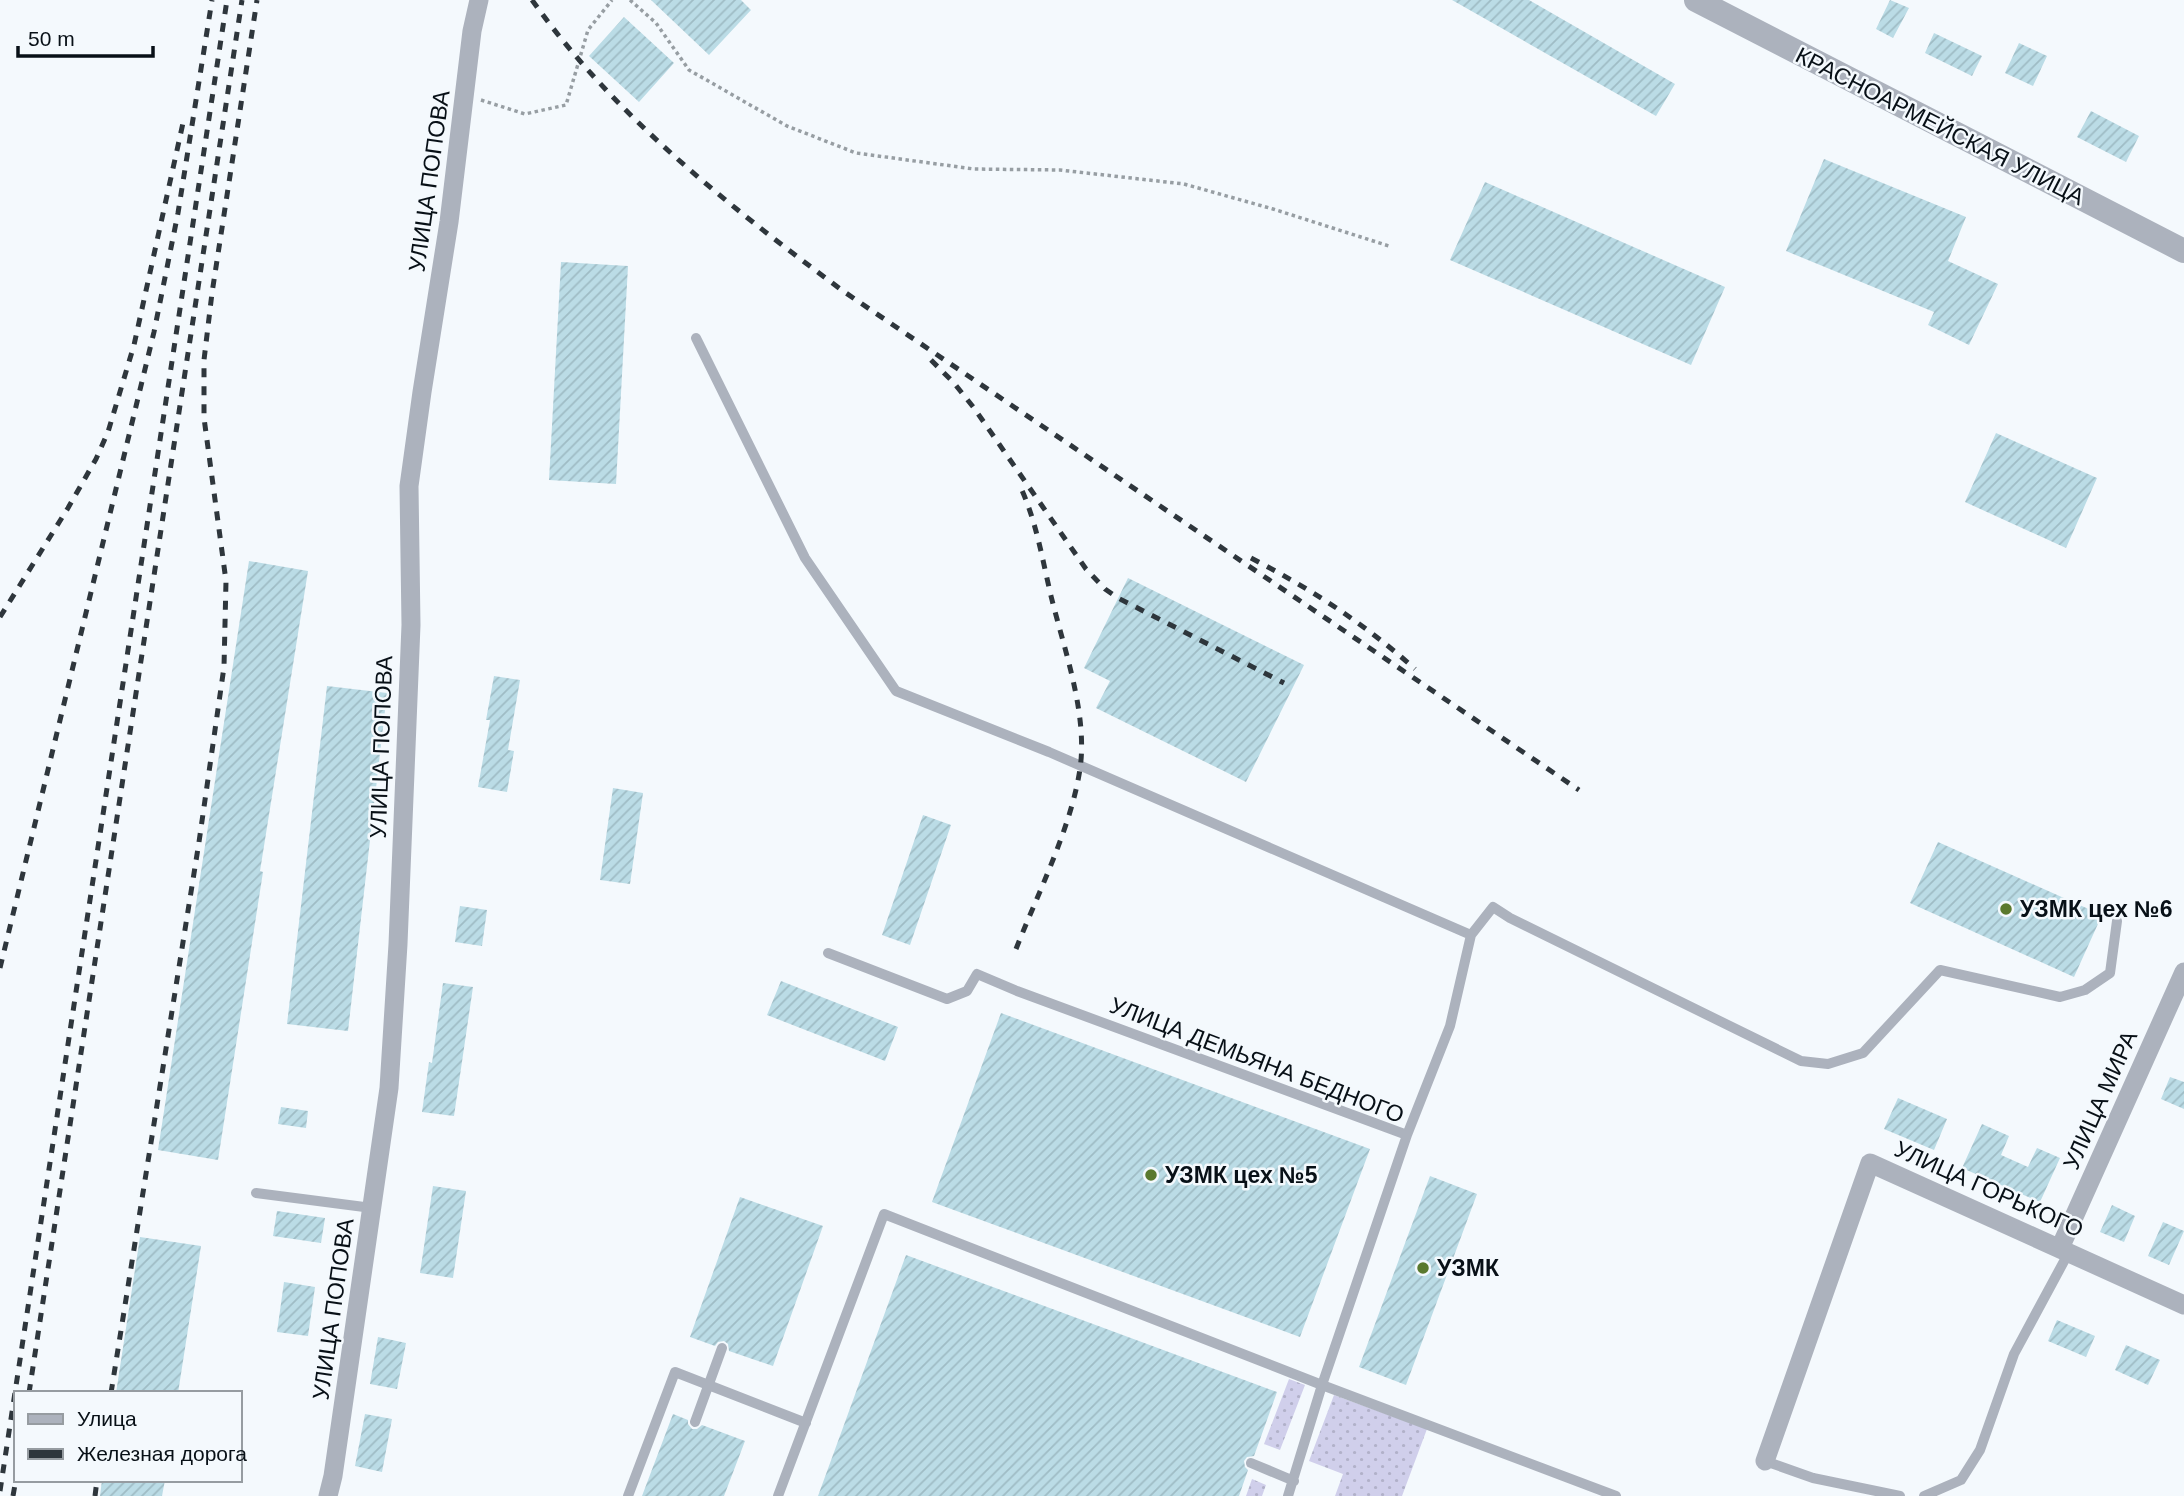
<svg xmlns="http://www.w3.org/2000/svg" width="2184" height="1496" font-family="Arial,sans-serif">
	<defs>
		<pattern id="grass-dots" width="8" height="8" patternUnits="userSpaceOnUse" patternTransform="scale(1.75)"><rect width="8" height="8" fill="#d0cfeb"/><path d="M2 2h.1M6 6h.1" fill="none" stroke="#b1b1c9" stroke-width="1.8" stroke-linecap="round"/></pattern>
		<pattern id="building-hatch" width="6" height="6" patternUnits="userSpaceOnUse" patternTransform="scale(1.75)"><rect width="6" height="6" fill="#bbdce6"/><path d="M-1 1l2-2M0 6l6-6M5 7l2-2" fill="none" stroke="#9fbcc5"/></pattern>
	</defs>
	<rect width="100%" height="100%" fill="#f4f9fd"/>
	<path fill="url(#grass-dots)" d="M1289 1379 1305 1385 1280 1450 1264 1444Z
		M1334 1395 1427 1429 1402 1496H1335L1343 1474 1309 1461Z
		M1252 1479 1266 1485 1262 1496H1246Z"/>
	<path fill="url(#building-hatch)" d="M651 0H741L751 10 709 55Z
		M1452 0H1529L1675 84 1656 116Z
		M1890 0 1909 8 1893 38 1876 29Z
		M624 17 674 63 639 102 589 56Z
		M1934 33 1982 56 1972 76 1925 53Z
		M2019 43 2047 56 2033 86 2005 73Z
		M2091 111 2139 136 2126 162 2077 137Z
		M1824 159 1966 217 1948 261 1998 284 1969 345 1928 325 1934 312 1786 251Z
		M1485 182 1725 287 1691 365 1450 260Z
		M561 262 628 266 616 484 549 480Z
		M1996 433 2097 478 2066 548 1965 502Z
		M249 561 308 571 260 871 263 872 218 1160 158 1150Z
		M1128 578 1304 665 1246 782 1096 708 1110 681 1084 668Z
		M494 676 520 680 508 750 514 751 507 792 478 787 490 720H486Z
		M327 686 387 693 348 1031 287 1024Z
		M613 788 643 793 630 884 600 880Z
		M923 815 951 825 910 945 882 935Z
		M1938 842 2102 915 2074 977 1910 903Z
		M460 906 487 910 482 946 455 942Z
		M781 981 898 1027 885 1061 767 1015Z
		M443 983 473 987 454 1116 422 1112 429 1062 432 1063Z
		M1001 1013 1370 1149 1300 1337 932 1202Z
		M2170 1077 2184 1082V1109L2161 1099Z
		M1898 1098 1947 1119 1934 1150 1884 1129Z
		M281 1107 308 1111 306 1128 278 1124Z
		M1982 1124 2009 1136 2001 1155 2028 1167 2037 1148 2060 1158 2040 1202 1962 1168Z
		M1430 1176 1477 1194 1406 1385 1359 1367Z
		M433 1186 466 1191 453 1278 420 1273Z
		M740 1197 823 1226 773 1366 729 1351 728 1344 724 1341 718 1342 715 1346 690 1337Z
		M2112 1205 2135 1216 2124 1242 2100 1232Z
		M277 1211 325 1218 321 1243 273 1236Z
		M2163 1222 2184 1231 2169 1265 2148 1256Z
		M140 1237 201 1246 178 1393H116Z
		M906 1255 1277 1392 1254 1456 1247 1457 1244 1461 1245 1467 1248 1470 1239 1496H818Z
		M284 1282 315 1287 308 1336 277 1332Z
		M2057 1320 2095 1336 2086 1357 2048 1341Z
		M378 1337 406 1343 397 1389 370 1384Z
		M2126 1345 2160 1360 2148 1385 2115 1370Z
		M365 1414 392 1419 382 1472 355 1466Z
		M673 1414 688 1420V1424L692 1429H697L702 1425 745 1441 724 1496H642Z
		M102 1480H165L162 1496H100Z"/>
	<g fill="none" stroke-linecap="round" stroke-linejoin="round">
		<path stroke="#979ea3" stroke-width="3.5" stroke-dasharray="3.5 3.5" stroke-linecap="butt" d="M630 0 656 23 689 70 787 126 856 153 974 169 1060 170 1184 184 1273 209 1389 246
			M481 100 525 114 566 105 588 30 612 0"/>
		<path stroke="#acb2bd" stroke-width="10" d="M696 338 805 558 896 691 1049 752 1471 935 1493 907 1510 918 1801 1061 1828 1064 1863 1053 1940 970 2060 997 2085 990 2110 973 2117 921
			M828 953 947 999 967 991 977 974 1017 991 1407 1135 1322 1385 1288 1496
			M1407 1135 1450 1026 1471 935
			M256 1193 372 1208
			M695 1422 722 1348
			M1765 1461 1813 1478 1900 1496
			M1251 1463 1294 1481
			M628 1496 675 1372 806 1423
			M778 1496 884 1214 1322 1385 1616 1496
			M1924 1496 1961 1480 1980 1450 2014 1354 2069 1252"/>
		<path stroke="#acb2bd" stroke-width="19" d="M2060 1248 2184 972
			M1765 1461 1870 1163 2184 1305
			M328 1496 333 1476 389 1088 398 944 411 625 409 486 422 392 449 222 472 31 479 0"/>
		<path stroke="#acb2bd" stroke-width="24" d="M1696 0 2184 251"/>
		<path stroke="#2e363c" stroke-width="5" stroke-dasharray="9 9" stroke-linecap="butt" d="M532 0C615 117 729 206 843 291L1579 790
			M931 360 954 383 974 408 1086 569 1105 589 1118 598 1284 683
			M1251 558C1311 589 1365 624 1415 669
			M0 617 68 508 96 459 108 432 134 345 183 123
			M1016 949C1038 893 1071 828 1080 769 1088 714 1064 649 1051 596 1042 558 1036 519 1019 484
			M0 968 154 332 178 213 212 0
			M29 1393 242 0
			M111 1393 199 842 224 667 226 581 204 418V360L212 293 257 0
			M0 1491 227 0
			M13 1496 16 1479
			M95 1496 97 1480"/>
	</g>
	<g fill="#5a792e" stroke="#f4f9fd" stroke-width="2.5">
		<circle cx="2006" cy="909" r="7"/>
		<circle cx="1151" cy="1175" r="7"/>
		<circle cx="1423" cy="1268" r="7"/>
	</g>
	<g text-anchor="middle" dominant-baseline="central" stroke-width="5" stroke-linejoin="round" paint-order="stroke">
		<g font-size="23" fill="#081017" stroke="#f4f9fd">
			<text transform="translate(1940 126) rotate(27)">КРАСНОАРМЕЙСКАЯ УЛИЦА</text>
			<text transform="translate(429 181) rotate(-82)">УЛИЦА ПОПОВА</text>
			<text transform="translate(381 747) rotate(-88)">УЛИЦА ПОПОВА</text>
			<text transform="translate(1257 1060) rotate(21)">УЛИЦА ДЕМЬЯНА БЕДНОГО</text>
			<text transform="translate(2100 1100) rotate(-66)">УЛИЦА МИРА</text>
			<text transform="translate(1989 1189) rotate(24)">УЛИЦА ГОРЬКОГО</text>
			<text transform="translate(333 1309) rotate(-82)">УЛИЦА ПОПОВА</text>
		</g>
		<g font-size="23" font-weight="bold" fill="#081017" stroke="#f4f9fd" text-anchor="start">
			<text x="2020" y="909">УЗМК цех №6</text>
			<text x="1165" y="1175">УЗМК цех №5</text>
			<text x="1437" y="1268">УЗМК</text>
		</g>
	</g>
	<rect x="14" y="1391" width="228" height="91" fill="#f4f9fd" stroke="#969ca1" stroke-width="2"/>
	<rect x="28" y="1414" width="35" height="10" fill="#acb2bd" stroke="#969ca1" stroke-width="2"/>
	<text x="77" y="1426" font-size="21" fill="#081017">Улица</text>
	<rect x="28" y="1449" width="35" height="10" fill="#2e363c" stroke="#969ca1" stroke-width="2"/>
	<text x="77" y="1461" font-size="21" fill="#081017">Железная дорога</text>
	<path d="M18 46v10h135v-10" fill="none" stroke="#081017" stroke-width="3.5"/>
	<text x="28" y="46" font-size="21" fill="#081017" stroke="#f4f9fd" stroke-width="5" paint-order="stroke">50 m</text>
</svg>
